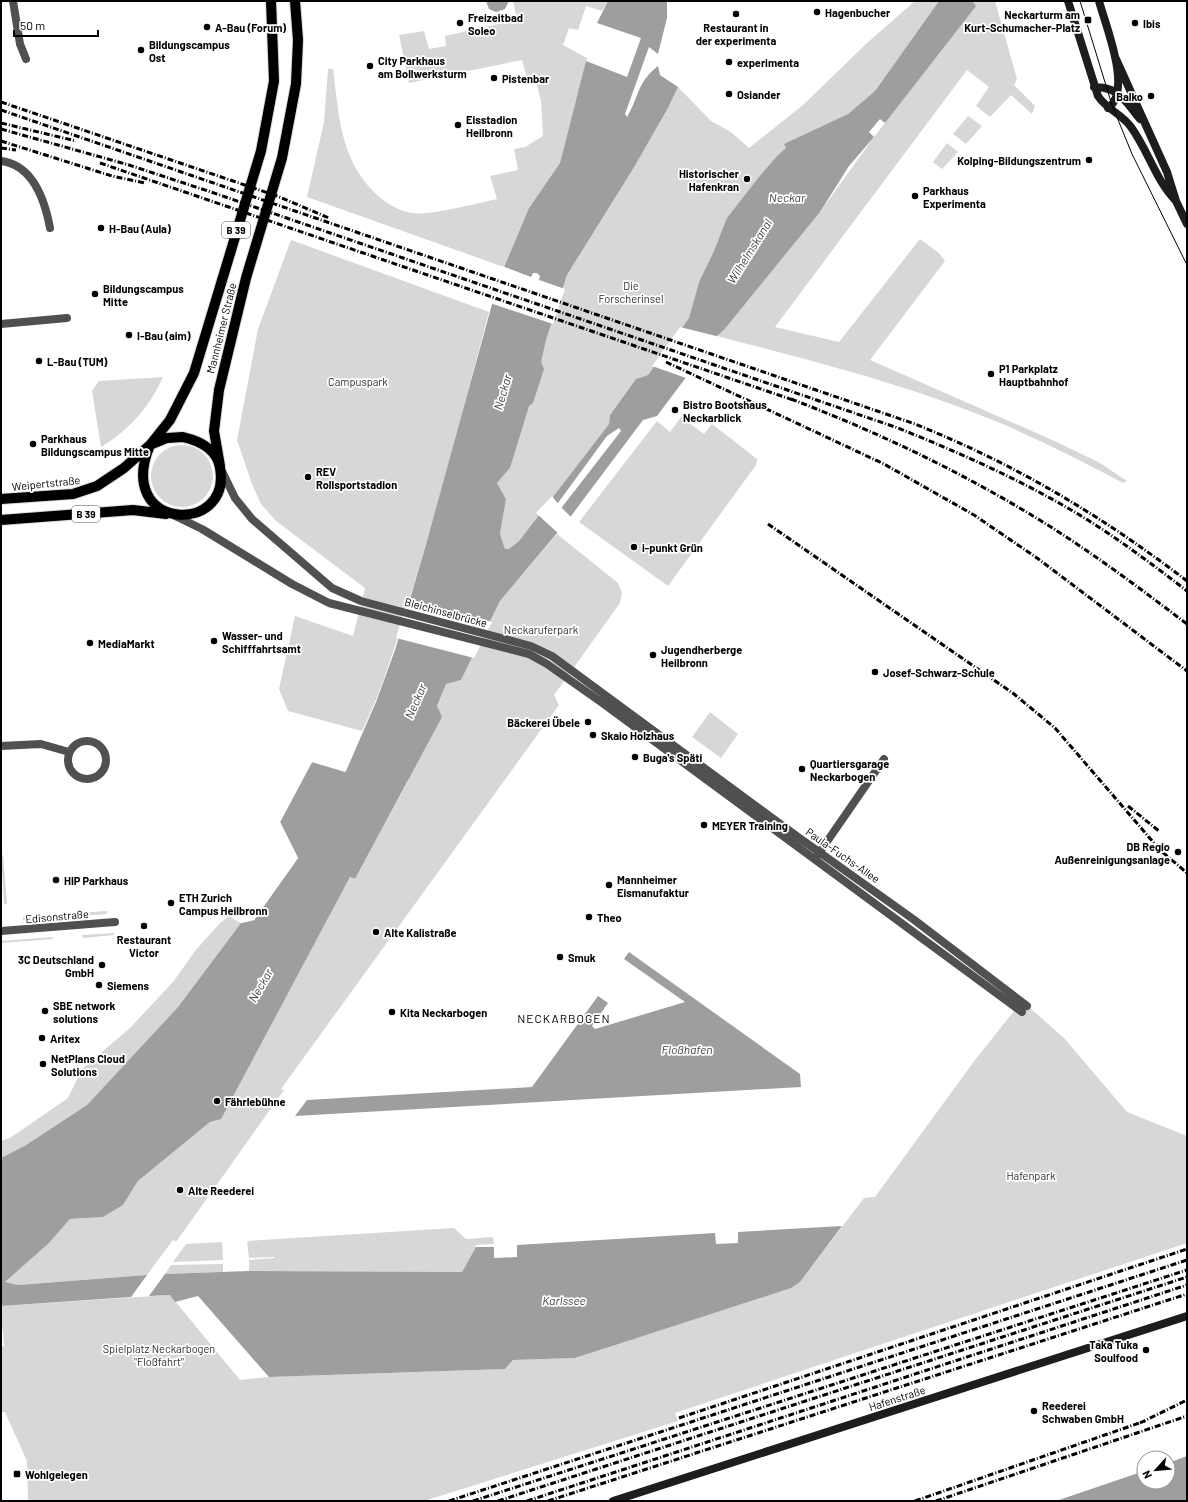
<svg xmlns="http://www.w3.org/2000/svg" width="1188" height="1502" font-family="Barlow,sans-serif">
	<rect width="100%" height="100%" fill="#fff"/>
	<path fill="#d7d7d7" d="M513 1H608L602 11 586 6 578 30 569 28 563 45 587 58 560 163 529 208 504 267 307 197 324 122 328 69H333C339 115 340 159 375 193 385 203 399 211 412 213 429 216 478 203 497 199L490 176 518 170 514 149 525 147 543 136 541 101 535 78 528 81 522 60 409 83 399 35 424 31 429 49 446 46 445 36 517 20Z
		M915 1H939L875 91 848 114 785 144 787 148 778 155 714 251 699 282 689 318 648 375 636 379 610 415 609 424 519 541 509 549H505L500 534 506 499 497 483 510 468 546 340 567 275 633 169 668 108 678 87 711 121 731 132 749 148 803 105 867 43Z
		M972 1H995L1017 79 1014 85 1035 106 1032 114 1011 95 990 117 976 106 989 87 967 70 775 327 839 342 920 239 939 253 945 261 870 360 1059 443 1100 463 1127 481 1123 483C1072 456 1021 430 967 410 886 379 801 358 717 336L724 330 820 212 874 137 975 6Z
		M968 116 982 126 966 144 953 134Z
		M947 143 958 152 942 169 933 162Z
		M291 240 489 312C464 405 440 499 412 591 397 639 384 686 362 731L288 711 279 689 295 616 353 636 365 588 276 521 261 504 252 484 237 440 258 329Z
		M163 377C149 408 129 430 101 447L92 391 99 381Z
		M681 417 704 434 712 424 757 459 756 465 668 586 579 522 657 421 670 432Z
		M151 476a31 31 0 1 1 62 0a31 31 0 1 1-62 0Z
		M557 534 618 583 622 593 620 603 554 695 559 705 281 1089 284 1090 176 1242 173 1240 147 1275 18 1285 5 1282 49 1243 70 1219 103 1217 123 1205 138 1181 210 1122 221 1118 350 877 355 879 407 783 446 684 461 680 500 601Z
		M710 712 738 734 721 758 692 737Z
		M1 855H3L7 904H4Z
		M107 911V914L23 920V917Z
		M229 916 241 923 178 1007 87 1105 26 1145 1 1158V1141L10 1138 68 1098 82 1069 130 1028 173 982 195 951 219 924Z
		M114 933V935L83 938 82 935Z
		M53 937V939L1 943V941Z
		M1022 1001 1064 1038 1127 1112 1187 1136V1243L675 1413 678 1421 424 1501H28L27 1461 5 1412H1V1347L4 1346 3 1331 1 1329V1306L170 1295 240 1380 269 1377 505 1369 513 1360 575 1358 800 1282 864 1198 875 1197 975 1060Z
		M454 1228 466 1239 493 1237 494 1244 476 1245V1247L462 1272 249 1271V1260L275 1258V1257L249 1258 247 1241Z
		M222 1242 223 1260 173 1262 186 1244Z
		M223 1264V1272L165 1274 171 1265Z"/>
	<path fill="#9e9e9e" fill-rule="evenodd" d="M486 1H509L505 9 496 12 489 9Z
		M608 1H667V18L658 54 649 47 625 114 627 117C639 97 637 82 658 66L660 75 678 87 668 108 633 169 567 275 546 340 541 362 544 369 533 403 529 406 510 468 497 483 506 499 500 534 505 549H509L519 541 609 424 610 415 636 379 648 375 689 318 699 282 714 251 727 218 759 177 778 155 786 148 784 144 848 114 875 91 939 1H972L976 6 885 123 880 119 869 132 874 137 849 166 820 212 724 330 717 336 657 416 643 420 568 520 500 601 461 680 446 684 437 706 442 717 355 879 350 877 221 1119 210 1122 138 1181 123 1205 103 1217 70 1219 49 1243 5 1282 18 1285 147 1275 131 1297 1 1306V1158L26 1145 87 1105 178 1007 241 923 254 920 298 858 280 822 312 762 346 771 376 702 395 650 425 548 499 279 529 208 560 163 586 61 627 77 641 38 597 23ZM619 428 621 431 559 511 555 507 607 436Z
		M629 952 800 1074 801 1087 295 1116 307 1100 532 1087 598 996 608 1003 592 1026 595 1029 685 1002 624 959Z
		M842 1226 800 1282 791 1288 575 1358 513 1360 505 1369 269 1377 198 1296 175 1302 170 1295 149 1296 165 1274 249 1271 462 1272 476 1247H494V1258L517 1257V1245L715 1233 716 1244 738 1243V1232Z
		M1187 1456V1501H1056L1144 1471V1482H1168V1463Z"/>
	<path fill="#fff" d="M502 266 531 277 533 273H537L540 276 539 280 565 289 553 324 490 303Z
		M680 327 720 337 689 379 652 366Z
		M552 496 559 505V508L560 506 572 518 559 534 536 513Z
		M407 599 492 622 474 658 396 638Z
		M352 752H354L345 772 312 762 280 822 298 858 254 920 241 923 243 920 253 919 296 858 278 822 311 761 344 769Z"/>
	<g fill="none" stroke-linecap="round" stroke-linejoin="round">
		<g stroke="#dbdbdb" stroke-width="12">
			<path id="primary" d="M183 437C200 441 217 449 220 468 232 536 114 531 150 445L167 438Z
				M220 466 214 431 219 390 246 278 282 158 296 84 298 40 295 1
				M1 499 73 494 97 486 124 468 150 445 170 420 194 373 261 151 274 81 271 1
				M1 520 133 510 166 514"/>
		</g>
		<path stroke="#505050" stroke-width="8" d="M13 1 20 44 26 59
			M1 161C33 165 45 201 50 228
			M1 324 67 318
			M220 467 235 498 252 519 332 588 361 601 531 646 552 656 798 837 913 919 1027 1006
			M171 514 202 529 292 584 329 603 529 654 547 664 601 702 1022 1012
			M68 760a19 19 0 1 1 38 0a19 19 0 1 1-38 0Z
			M1 746 41 744 69 752
			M817 856 884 759
			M1 931 115 922"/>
		<path stroke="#1d1d1d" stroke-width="8" d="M1068 1 1098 96C1106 109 1122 114 1131 127 1149 152 1155 179 1176 201
			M1099 1C1105 24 1133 91 1108 108
			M1116 59 1167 172 1176 201 1187 224
			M1094 87C1120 87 1125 101 1140 119
			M613 1501 1187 1316"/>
		<use href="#primary" stroke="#000" stroke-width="10"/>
		<path stroke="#000" stroke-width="1" d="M1080 1 1112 105 1132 154 1187 265"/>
		<path stroke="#000" stroke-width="3" stroke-dasharray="6 2 1 2" stroke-linecap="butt" d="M1 102 277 196 329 218
			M1 110 915 424C1015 464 1102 516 1187 581
			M1 123 76 141
			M1 129 129 165 208 191 898 428C960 453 1021 480 1078 514 1116 537 1152 564 1187 591
			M1 141 112 176 145 183
			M1 148 16 150
			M100 163 796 401
			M666 362 884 464 974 515 1037 558 1187 671
			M791 399C872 430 949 466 1023 510 1081 544 1134 584 1187 624
			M768 524 1014 694 1055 728 1160 850 1187 873
			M1128 806 1159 831
			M679 1418 1187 1249
			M1140 1423 1187 1400
			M449 1501 1187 1260
			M473 1501 1187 1270
			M498 1501 1187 1277
			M527 1501 1187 1285
			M548 1501 1187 1294
			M915 1501 1145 1421
			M936 1501 1187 1416"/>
	</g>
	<g fill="#000" stroke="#fff" stroke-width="1.5">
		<circle cx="817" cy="12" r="4"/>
		<circle cx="736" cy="14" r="4"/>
		<rect x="1084" y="16" width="8" height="8" rx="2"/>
		<circle cx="460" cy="23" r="4"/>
		<circle cx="1135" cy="23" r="4"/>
		<circle cx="207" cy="27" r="4"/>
		<circle cx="141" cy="50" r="4"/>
		<circle cx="729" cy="62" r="4"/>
		<circle cx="370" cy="66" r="4"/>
		<circle cx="494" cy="78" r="4"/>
		<circle cx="729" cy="94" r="4"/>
		<circle cx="1151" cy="96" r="4"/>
		<circle cx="458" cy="125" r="4"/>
		<circle cx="1089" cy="160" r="4"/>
		<circle cx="747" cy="179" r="4"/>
		<circle cx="915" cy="196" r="4"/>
		<circle cx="101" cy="228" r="4"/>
		<circle cx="95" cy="294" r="4"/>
		<circle cx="129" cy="335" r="4"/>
		<circle cx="39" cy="361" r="4"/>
		<circle cx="991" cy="374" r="4"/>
		<circle cx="675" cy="410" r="4"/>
		<circle cx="33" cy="444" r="4"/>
		<circle cx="308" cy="477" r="4"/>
		<circle cx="634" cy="547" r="4"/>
		<circle cx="214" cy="641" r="4"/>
		<circle cx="90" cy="643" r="4"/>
		<circle cx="653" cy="655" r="4"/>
		<circle cx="875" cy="672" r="4"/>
		<circle cx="588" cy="722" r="4"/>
		<circle cx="593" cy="735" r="4"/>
		<circle cx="635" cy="757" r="4"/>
		<circle cx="802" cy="769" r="4"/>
		<circle cx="704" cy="825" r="4"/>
		<circle cx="1178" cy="852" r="4"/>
		<circle cx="56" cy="880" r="4"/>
		<circle cx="609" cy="885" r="4"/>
		<circle cx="171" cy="903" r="4"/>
		<circle cx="589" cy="917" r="4"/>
		<circle cx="144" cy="926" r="4"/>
		<circle cx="376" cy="932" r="4"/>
		<circle cx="560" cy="957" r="4"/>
		<circle cx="102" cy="965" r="4"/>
		<circle cx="99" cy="985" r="4"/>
		<circle cx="45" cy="1011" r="4"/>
		<circle cx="392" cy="1012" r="4"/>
		<circle cx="42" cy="1038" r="4"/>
		<circle cx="43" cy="1064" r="4"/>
		<circle cx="217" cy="1101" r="4"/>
		<circle cx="180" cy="1190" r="4"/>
		<circle cx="1146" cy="1350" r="4"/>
		<circle cx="1034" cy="1411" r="4"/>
		<rect x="13" y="1470" width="8" height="8" rx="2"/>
	</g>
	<g text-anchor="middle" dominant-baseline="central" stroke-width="3.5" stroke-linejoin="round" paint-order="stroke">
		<g fill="#fff" stroke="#4c4c4c" stroke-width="1">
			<rect x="222" y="222" width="28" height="16" rx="3"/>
			<rect x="72" y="506" width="28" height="16" rx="3"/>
		</g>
		<g font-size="10" font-weight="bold" fill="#000">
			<text x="236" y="230">B 39</text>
			<text x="86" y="514">B 39</text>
		</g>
		<g font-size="11" font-weight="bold" fill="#000" stroke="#fff" text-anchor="start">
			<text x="825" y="12">Hagenbucher</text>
			<text x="1080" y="14" text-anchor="end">Neckarturm am<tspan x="1080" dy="13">Kurt-Schumacher-Platz</tspan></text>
			<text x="468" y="17">Freizeitbad<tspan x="468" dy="13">Soleo</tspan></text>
			<text x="1143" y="23">Ibis</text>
			<text x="215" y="27">A-Bau (Forum)</text>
			<text x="736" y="27" text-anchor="middle">Restaurant in<tspan x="736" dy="13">der experimenta</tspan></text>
			<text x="149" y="44">Bildungscampus<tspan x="149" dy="13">Ost</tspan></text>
			<text x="378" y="60">City Parkhaus<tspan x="378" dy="13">am Bollwerksturm</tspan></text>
			<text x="737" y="62">experimenta</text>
			<text x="502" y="78">Pistenbar</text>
			<text x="737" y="94">Osiander</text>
			<text x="1143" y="96" text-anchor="end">Balko</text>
			<text x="466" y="119">Eisstadion<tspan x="466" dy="13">Heilbronn</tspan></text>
			<text x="1081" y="160" text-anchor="end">Kolping-Bildungszentrum</text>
			<text x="739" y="173" text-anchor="end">Historischer<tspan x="739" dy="13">Hafenkran</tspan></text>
			<text x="923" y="190">Parkhaus<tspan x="923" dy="13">Experimenta</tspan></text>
			<text x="109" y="228">H-Bau (Aula)</text>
			<text x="103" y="288">Bildungscampus<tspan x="103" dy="13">Mitte</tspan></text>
			<text x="137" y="335">I-Bau (aim)</text>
			<text x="47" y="361">L-Bau (TUM)</text>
			<text x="999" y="368">P1 Parkplatz<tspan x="999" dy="13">Hauptbahnhof</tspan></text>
			<text x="683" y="404">Bistro Bootshaus<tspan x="683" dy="13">Neckarblick</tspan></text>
			<text x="41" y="438">Parkhaus<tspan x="41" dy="13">Bildungscampus Mitte</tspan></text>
			<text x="316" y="471">REV<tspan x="316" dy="13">Rollsportstadion</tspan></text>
			<text x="642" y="547">i-punkt Grün</text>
			<text x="222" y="635">Wasser- und<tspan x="222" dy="13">Schifffahrtsamt</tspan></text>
			<text x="98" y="643">MediaMarkt</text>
			<text x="661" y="649">Jugendherberge<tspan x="661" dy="13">Heilbronn</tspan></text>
			<text x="883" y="672">Josef-Schwarz-Schule</text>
			<text x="580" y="722" text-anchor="end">Bäckerei Übele</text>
			<text x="601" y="735">Skaio Holzhaus</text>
			<text x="643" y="757">Buga's Späti</text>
			<text x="810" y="763">Quartiersgarage<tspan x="810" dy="13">Neckarbogen</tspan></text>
			<text x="712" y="825">MEYER Training</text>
			<text x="1170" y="846" text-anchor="end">DB Regio<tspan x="1170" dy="13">Außenreinigungsanlage</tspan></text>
			<text x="617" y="879">Mannheimer<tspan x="617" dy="13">Eismanufaktur</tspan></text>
			<text x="64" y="880">HIP Parkhaus</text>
			<text x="179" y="897">ETH Zurich<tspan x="179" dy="13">Campus Heilbronn</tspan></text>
			<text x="597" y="917">Theo</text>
			<text x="384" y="932">Alte Kalistraße</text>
			<text x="144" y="939" text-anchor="middle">Restaurant<tspan x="144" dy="13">Victor</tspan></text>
			<text x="568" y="957">Smuk</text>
			<text x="94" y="959" text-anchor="end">3C Deutschland<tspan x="94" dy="13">GmbH</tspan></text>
			<text x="107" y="985">Siemens</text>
			<text x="53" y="1005">SBE network<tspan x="53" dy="13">solutions</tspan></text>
			<text x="400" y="1012">Kita Neckarbogen</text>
			<text x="50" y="1038">Aritex</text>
			<text x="51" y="1058">NetPlans Cloud<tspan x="51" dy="13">Solutions</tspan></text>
			<text x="225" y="1101">Fährlebühne</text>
			<text x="188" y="1190">Alte Reederei</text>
			<text x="1138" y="1344" text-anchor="end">Taka Tuka<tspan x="1138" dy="13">Soulfood</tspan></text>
			<text x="1042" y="1405">Reederei<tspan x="1042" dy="13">Schwaben GmbH</tspan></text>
			<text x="25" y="1474">Wohlgelegen</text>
		</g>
		<g font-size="11" fill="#2e2e2e" stroke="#fff">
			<text x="631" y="285">Die<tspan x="631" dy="13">Forscherinsel</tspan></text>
			<text x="358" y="381">Campuspark</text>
			<text x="541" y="629">Neckaruferpark</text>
			<text x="1031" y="1175">Hafenpark</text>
			<text x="159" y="1348">Spielplatz Neckarbogen<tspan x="159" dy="13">"Floßfahrt"</tspan></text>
		</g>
		<g font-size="11" fill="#000" stroke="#fff">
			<text transform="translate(221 328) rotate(-76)">Mannheimer Straße</text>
			<text transform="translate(46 483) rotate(-6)">Weipertstraße</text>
			<text transform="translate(446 612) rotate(15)">Bleichinselbrücke</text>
			<text transform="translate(843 855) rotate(35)">Paula-Fuchs-Allee</text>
			<text transform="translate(57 916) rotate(-5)">Edisonstraße</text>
			<text transform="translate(897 1398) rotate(-18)">Hafenstraße</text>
		</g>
		<g font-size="12" font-style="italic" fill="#3f3f3f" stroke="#fff">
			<text x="787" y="197">Neckar</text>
			<text transform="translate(749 251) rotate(-58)">Wilhelmskanal</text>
			<text transform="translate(502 392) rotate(-74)">Neckar</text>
			<text transform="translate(415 701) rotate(-66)">Neckar</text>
			<text transform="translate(260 985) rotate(-60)">Neckar</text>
			<text x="687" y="1049">Floßhafen</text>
			<text x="564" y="1300">Karlssee</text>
		</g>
		<g font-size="12" letter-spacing="1" fill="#000" stroke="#fff">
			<text x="564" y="1018">NECKARBOGEN</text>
		</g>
	</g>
	<rect width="1188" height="1502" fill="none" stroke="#000000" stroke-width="4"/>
	<g transform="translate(1156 1470) rotate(243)"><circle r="19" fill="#ffffff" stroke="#999999"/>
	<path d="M0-3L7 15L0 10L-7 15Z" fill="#000000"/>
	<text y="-6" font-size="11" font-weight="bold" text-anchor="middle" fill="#000000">N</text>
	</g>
	<path d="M14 30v6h84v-6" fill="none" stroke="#000000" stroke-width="2"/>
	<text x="20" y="30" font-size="12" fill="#000000" stroke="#ffffff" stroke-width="3" paint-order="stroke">50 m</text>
</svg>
